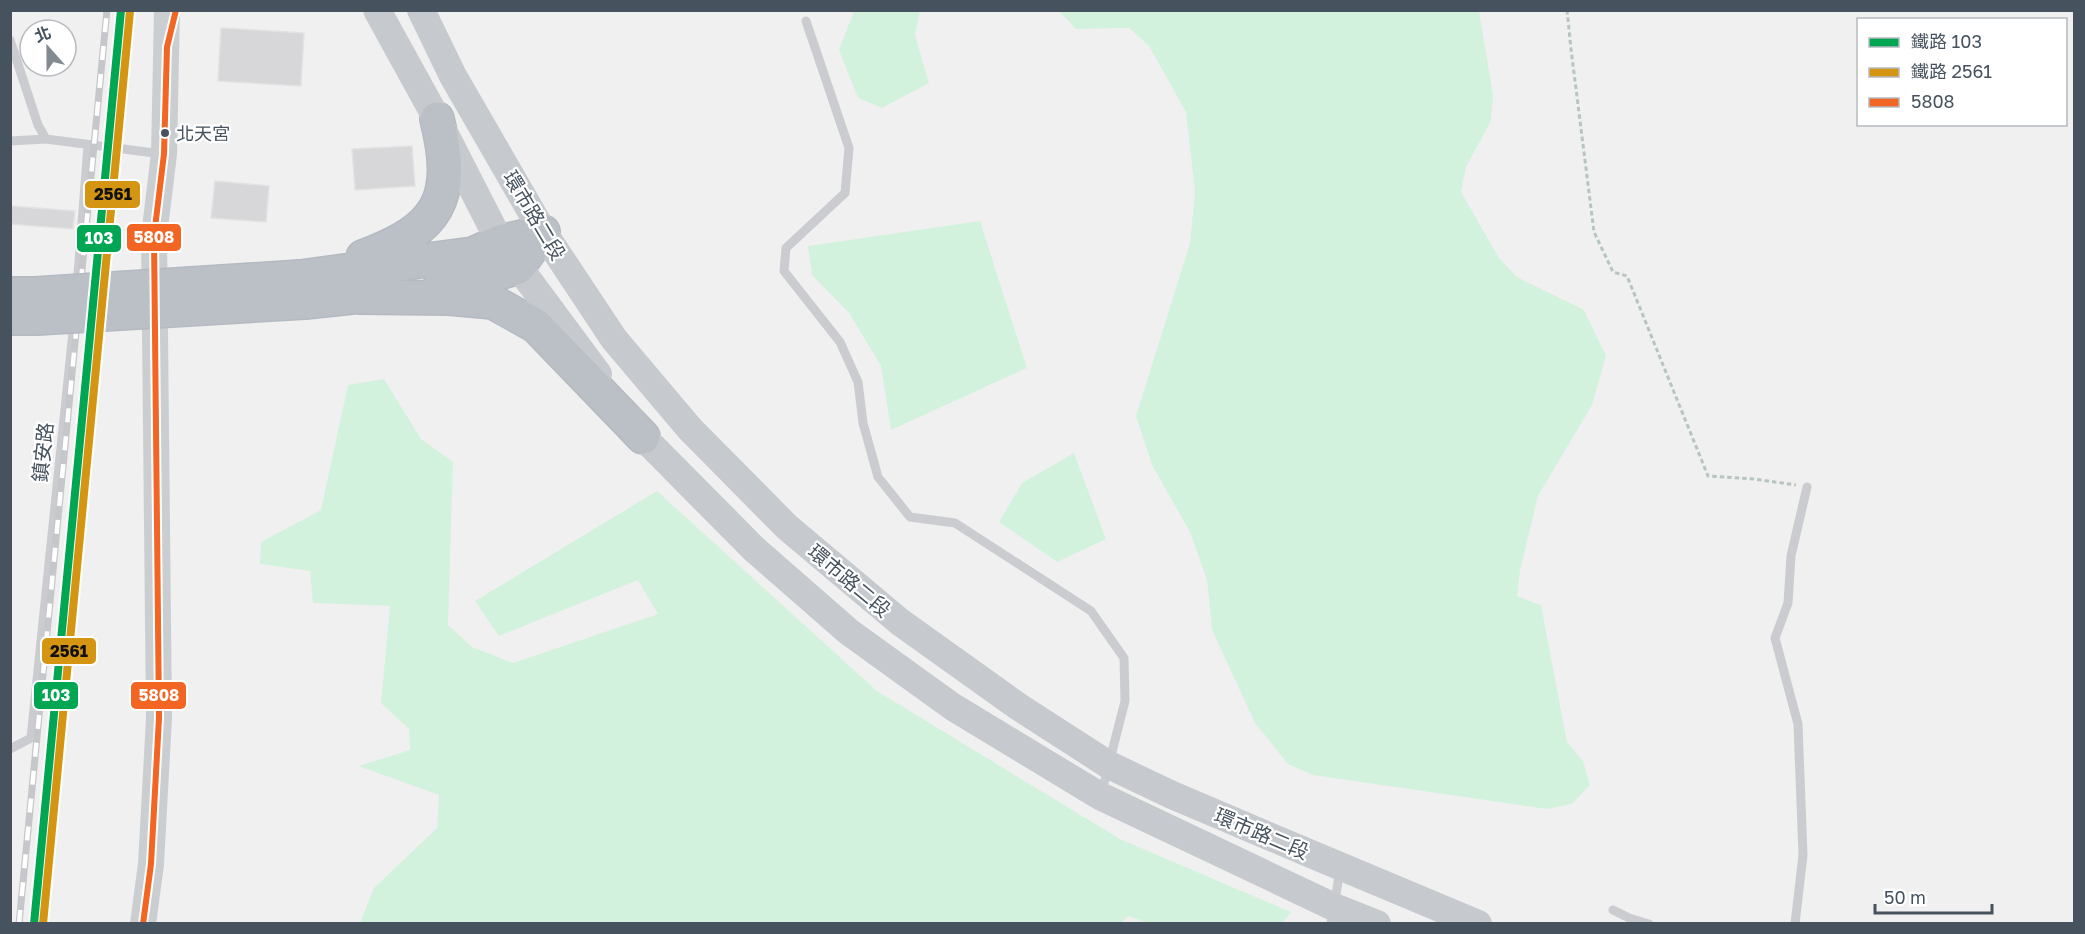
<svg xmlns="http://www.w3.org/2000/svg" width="2085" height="934" font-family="'Golos Text','Noto Sans TC',sans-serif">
	<rect width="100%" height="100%" fill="#f1f0f0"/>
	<path fill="#d3f2de" d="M854 11H920L915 35 929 83 882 108 858 98 839 50Z
		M1059 11H1479L1493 95 1491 121 1466 167 1461 192 1499 258 1517 277 1584 310 1606 356 1592 405 1538 496 1520 571 1517 596 1541 605 1567 742 1583 761 1590 785 1572 804 1547 809 1313 775 1288 764 1255 723 1212 630 1207 580 1190 532 1152 465 1136 416 1190 243 1195 192 1186 112 1149 46 1129 28 1076 29Z
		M980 221 1027 368 891 430 881 366 849 313 812 275 808 246Z
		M384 379 421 439 453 462 448 625 472 647 513 663 658 614 638 580 499 636 475 601 657 491 877 691 1120 839 1291 912 1281 924 1148 923 1128 916 1120 924 360 923 374 888 437 828 439 795 358 766 410 750 409 729 381 703 390 606 313 603 310 571 260 564 261 542 321 510 348 385Z
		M1074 453 1106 539 1057 562 999 522 1022 483Z"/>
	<path fill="#d7d7d9" stroke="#e2e2e3" stroke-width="1.5" d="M221 28 304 33 301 86 218 81Z
		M412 146 415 186 355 190 352 149Z
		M215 181 269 186 266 222 211 218Z
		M10 206 75 211 73 229 10 224Z"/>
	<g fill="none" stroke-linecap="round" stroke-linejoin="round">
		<g stroke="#b4bac1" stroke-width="36">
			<path id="highway" d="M363 257C439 229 457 199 437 119
				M300 277 473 254 500 242 543 232
				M440 286 467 283 518 267 543 232
				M359 297 449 298 493 302 536 326 643 437
				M305 302 380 294"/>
		</g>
		<path stroke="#b7c5c0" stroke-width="3" stroke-dasharray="4.5 3" stroke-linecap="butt" d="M1567 10 1571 49 1594 232 1613 272 1627 276 1708 476 1754 479 1796 485"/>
		<path stroke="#caccd0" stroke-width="9" d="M806 21 849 148 845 193 786 248 784 271 840 342 858 382 863 423 878 477 910 517 955 523 1091 611 1124 658 1125 701 1102 791
			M10 40 38 125 46 139 162 154
			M10 141 46 139
			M77 287 88 146
			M10 749 31 738 74 322
			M1613 910 1629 918 1649 924
			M1331 924 1340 870
			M1795 924 1803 855 1798 724 1775 638 1788 603 1791 556 1807 487"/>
		<path stroke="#cbced1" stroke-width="26" d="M143 924 151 864 159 718 154 236 164 154 167 10"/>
		<path stroke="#c6cace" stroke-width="28" d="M377 10 437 119 500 242 598 374
			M421 10 453 76 543 232 614 339 690 429 787 527 900 622 1019 707 1109 765 1172 795 1311 854 1478 924
			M630 419 643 437 754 549 849 632 953 707 1100 796 1334 907 1377 924"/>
		<use href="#highway" stroke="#bbc0c6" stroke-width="33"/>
		<g stroke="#c5c7ca" stroke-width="7">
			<path id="rail" d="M19 924 107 10"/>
		</g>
		<use href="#rail" stroke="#fff" stroke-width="4.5" stroke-dasharray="14" stroke-linecap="butt"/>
		<g stroke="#b4bac1" stroke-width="36" stroke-linecap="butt">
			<path id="highway-bridge" d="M10 294H35L300 277
				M10 318H37L305 302"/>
		</g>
		<use href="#highway-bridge" stroke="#bbc0c6" stroke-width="33"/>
		<g stroke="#fff" stroke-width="10">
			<path id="bus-1" d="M143 924 151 864 159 718 154 236 164 154 167 47 176 10"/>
		</g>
		<use href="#bus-1" stroke="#f26522" stroke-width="6"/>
		<g stroke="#fff" stroke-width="12">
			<path id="rail-1" d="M34 924 121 10"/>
		</g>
		<g stroke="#fff" stroke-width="12">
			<path id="rail-2" d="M43 924 130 11"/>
		</g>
		<use href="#rail-1" stroke="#00a651" stroke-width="8"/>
		<use href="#rail-2" stroke="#d49513" stroke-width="8"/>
	</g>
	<circle fill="#46535f" stroke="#fff" stroke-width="2" cx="165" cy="133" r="5"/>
	<g text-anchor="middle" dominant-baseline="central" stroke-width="4.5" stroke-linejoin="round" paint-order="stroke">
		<g font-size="18" fill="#46535f" stroke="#fff" text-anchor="start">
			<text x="176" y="133">北天宮</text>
		</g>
		<g font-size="20" fill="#46535f" stroke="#fff">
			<text transform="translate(535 215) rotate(59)">環市路二段</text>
			<text transform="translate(42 452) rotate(-84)">鎮安路</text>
			<text transform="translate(850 580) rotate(40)">環市路二段</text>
			<text transform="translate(1262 833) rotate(23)">環市路二段</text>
		</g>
	</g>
	<g stroke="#fff" stroke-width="2">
		<rect x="84" y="180" width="57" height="29" rx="6" fill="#d49513"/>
		<rect x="126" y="223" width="56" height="29" rx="6" fill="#f26522"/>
		<rect x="76" y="224" width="46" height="29" rx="6" fill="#00a651"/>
		<rect x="41" y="637" width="56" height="28" rx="6" fill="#d49513"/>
		<rect x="33" y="681" width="46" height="29" rx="6" fill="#00a651"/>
		<rect x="130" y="681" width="57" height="29" rx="6" fill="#f26522"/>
	</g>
	<g font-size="16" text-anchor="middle" font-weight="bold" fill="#fff">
		<text x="154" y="243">5808</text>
		<text x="99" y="244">103</text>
		<text x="56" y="701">103</text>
		<text x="159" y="701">5808</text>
	</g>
	<g font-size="16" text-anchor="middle" font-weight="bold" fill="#111">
		<text x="113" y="200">2561</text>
		<text x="69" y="657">2561</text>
	</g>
	<rect width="2085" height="934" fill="none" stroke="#46535f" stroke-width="24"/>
	<rect x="1857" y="18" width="210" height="108" fill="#ffffff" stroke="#b5babf" stroke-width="1.5"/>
	<rect x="1869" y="38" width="30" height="9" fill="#00a651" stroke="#b5babf" stroke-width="1.5"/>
	<text x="1911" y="48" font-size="18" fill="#46535f">鐵路 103</text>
	<rect x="1869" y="68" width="30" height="9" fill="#d49513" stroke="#b5babf" stroke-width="1.5"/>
	<text x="1911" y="78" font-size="18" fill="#46535f">鐵路 2561</text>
	<rect x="1869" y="98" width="30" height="9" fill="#f26522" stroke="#b5babf" stroke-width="1.5"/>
	<text x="1911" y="108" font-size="18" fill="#46535f">5808</text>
	<g transform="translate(48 48) rotate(339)"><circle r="28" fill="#ffffff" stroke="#b5babf" stroke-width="1.5"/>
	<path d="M0-4.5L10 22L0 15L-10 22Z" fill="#828a92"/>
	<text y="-9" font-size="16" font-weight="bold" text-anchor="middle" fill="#46535f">北</text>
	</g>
	<path d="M1875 904v9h117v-9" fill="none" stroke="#46535f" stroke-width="3"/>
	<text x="1884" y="904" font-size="18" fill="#46535f" stroke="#ffffff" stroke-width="4.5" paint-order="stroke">50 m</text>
</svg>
